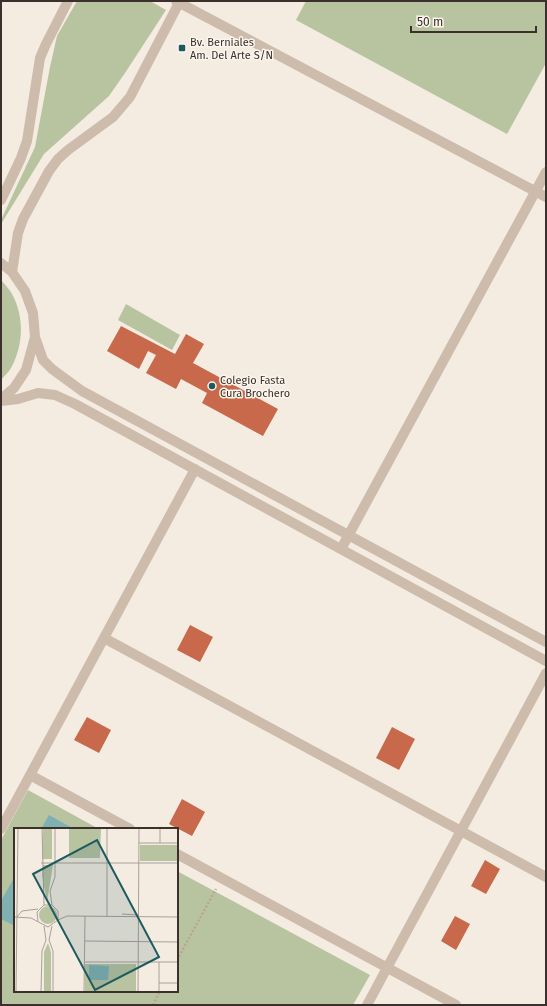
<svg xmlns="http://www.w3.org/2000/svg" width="547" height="1006" font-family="'Fira Sans',sans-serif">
	<rect width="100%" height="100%" fill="#f4ebe1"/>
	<path fill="#b8c4a0" d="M77 1H150L166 10 125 73 109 96 44 154 1 224V220L35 147 50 67 57 36Z
		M306 1H546V63L507 134 296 20Z
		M1 280C5 284 9 289 12 294 25 318 23 346 11 368 8 373 4 376 1 380Z
		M126 304 180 335 172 350 118 320Z
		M28 790 99 829H15V991H177V871L370 975 353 1005H1V840Z"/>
	<path fill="#7fb0b2" d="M49 815 74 829H41Z
		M15 876V926L1 919V901Z"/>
	<path fill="#c8694b" d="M121 326 175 354 186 334 204 344 193 363 278 409 263 436 202 403 207 393 181 379 176 389 146 373 156 355 148 351 139 369 107 351Z
		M190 625 213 637 200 662 177 650Z
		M87 717 111 730 99 753 74 740Z
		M392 727 415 739 399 770 376 758Z
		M182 799 205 812 192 836 169 824Z
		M485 860 500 869 486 894 471 886Z
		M455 916 470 924 456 950 441 941Z"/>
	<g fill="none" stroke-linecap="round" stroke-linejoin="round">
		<path stroke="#b9a596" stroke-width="2.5" stroke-dasharray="2 2" stroke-linecap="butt" d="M177 960 216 889
			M153 1005 160 991"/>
		<path stroke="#cdbbac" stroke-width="10" d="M176 1 546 197
			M1 200 21 158 27 141 40 58 46 44 68 1
			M1 263 12 272 25 291 33 313 35 337 26 370 14 388 1 399
			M12 272 18 233 23 219 49 171 58 159 68 150 113 117 130 97 180 1
			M35 337 43 360 52 369 82 391 546 642
			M1 401 18 399 38 393 55 395 75 404 546 661
			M341 549 546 172
			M104 638 546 877
			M30 775 130 829
			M1 829 195 469
			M177 854 456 1005
			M367 1005 546 673"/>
	</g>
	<g fill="#1f5a5e" stroke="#fbf5ee" stroke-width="1.5">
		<rect x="178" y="44" width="8" height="8" rx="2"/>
		<circle cx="212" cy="386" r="4"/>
	</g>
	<g text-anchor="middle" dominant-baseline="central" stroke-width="3" stroke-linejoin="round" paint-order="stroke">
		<g font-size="11" fill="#3b302b" stroke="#fbf5ee" text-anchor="start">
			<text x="190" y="42">Bv. Berniales<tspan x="190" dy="13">Am. Del Arte S/N</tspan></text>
			<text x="220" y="380">Colegio Fasta<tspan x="220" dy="13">Cura Brochero</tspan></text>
		</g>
	</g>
	<g transform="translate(14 828)">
		<rect width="164" height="164" fill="#f4ebe1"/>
		<path d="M29 0H38V31H28ZM55 0H87L86 30H55ZM126 17H164V33H126ZM29 37H39L33 74 28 47ZM25 87a9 9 0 1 1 18 0a9 9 0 1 1-18 0ZM34 115 37 124V164H30V124ZM71 136H122V164H71Z" fill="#b8c4a0"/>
		<path d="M75 137 95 138 94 152H75Z" fill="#7fb0b2"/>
		<path fill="none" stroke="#aaa098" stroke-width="1" d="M28 0 30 77M146 0V15M125 15H164M27 35H164M38 77 36 63 41 49V0M108 86 124 87M93 88V0M0 89 17 90 34 99 44 92V83L38 77H30L23 84 24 93M3 89 8 83 24 81M44 92 53 88 164 89M38 98 35 112 39 123V164M71 113 164 114M71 134H164M145 155H164M2 164 4 0M27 164 28 123 32 112 30 98M70 164 71 88M124 164 125 0M145 164V134"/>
		<path fill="#1f5a5e" fill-opacity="0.15" stroke="#1f5a5e" stroke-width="2" d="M83 12 145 129 81 162 19 46Z"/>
		<rect width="164" height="164" fill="none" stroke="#3b302b" stroke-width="2"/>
	</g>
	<rect width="547" height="1006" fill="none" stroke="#3b302b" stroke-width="4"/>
	<path d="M411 26v6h125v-6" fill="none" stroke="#3b302b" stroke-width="2"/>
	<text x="417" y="26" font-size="12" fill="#3b302b" stroke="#fbf5ee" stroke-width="3" paint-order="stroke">50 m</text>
</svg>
